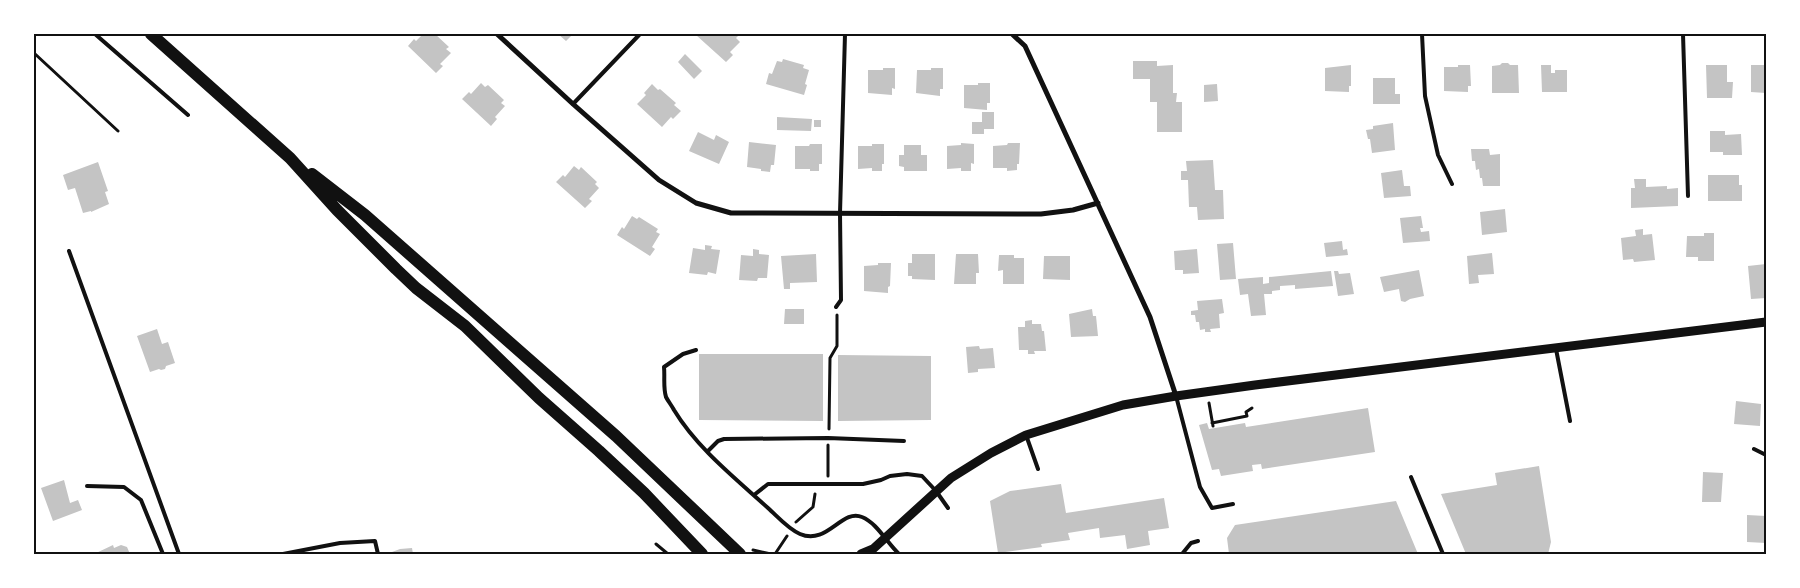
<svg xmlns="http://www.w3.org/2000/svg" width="1800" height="588" font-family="'Asap Condensed',sans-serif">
	<rect width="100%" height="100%" fill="#fff"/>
	<path fill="#c4c4c4" d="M423 34H435L449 47 446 49 451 53 440 64 443 66 436 73 408 46 414 39 416 41Z
		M558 34H573L566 41Z
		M698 34H736L738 36 736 38 740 42 730 52 733 55 726 62 696 35Z
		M685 54 702 71 694 79 678 62Z
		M783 59 804 65 803 68 809 70 805 84 807 85 804 95 766 84 769 73 772 74 777 61 782 62Z
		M1133 61H1157V66L1173 65V93H1177L1176 102H1182V132H1157V102H1150V79H1133Z
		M1502 63H1508L1510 65H1518L1519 93H1492V66L1500 65Z
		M1351 65V86H1349V92L1325 91V68Z
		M1458 65H1470L1471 86H1468V92L1444 91V67H1458Z
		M1541 65H1551V73H1555V70H1567V92H1542Z
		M1706 65H1727V82H1733L1732 98H1707Z
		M1751 65H1766V93L1751 92Z
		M883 68H895V89L892 88V95L868 93V70H883Z
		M931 68H943V89H940V96L916 93 917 70H931Z
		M1373 78H1395V94H1400V104H1373Z
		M481 83 485 87 488 85 504 100 501 103 505 106 495 117 497 119 491 126 462 99 469 92 471 94Z
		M978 83H990V103H987V110L964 108V85H978Z
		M652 84 658 90 660 89 676 103 674 105 681 111 673 119 671 117 662 127 637 104 646 95 644 93Z
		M1217 84 1218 101 1204 102V85Z
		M982 112H994V129H984V134H972V122H982Z
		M777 117 812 119 811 131 777 130Z
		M814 120H821V127H814Z
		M1393 123 1395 150 1372 153 1370 139H1368L1366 130 1373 129V126Z
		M1710 131H1725V135L1741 134 1742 155H1723V152H1710Z
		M698 132 714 140 716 135 729 142 719 164 689 151Z
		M749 142 776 145 774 165H771L770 172 761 171V169L747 167Z
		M961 143 974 144V164L971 163V171H961V168L947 169V146L961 145Z
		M1008 143H1020L1019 164H1017V170L1007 171V168H993V146L1007 145Z
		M810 144H822V164H819V171H810V169H795V146H809Z
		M872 144H884V164H882V171H872V168L858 169V146H872Z
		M904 145H921V155H927V171H904V167L899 166V155H904Z
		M1471 149H1489L1490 155 1500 154V186H1483L1482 178H1480L1479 169 1476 170 1475 161H1472Z
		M1213 160 1215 190H1223L1224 219 1198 220 1197 207H1189L1188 180H1181V171H1187L1186 161Z
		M98 162 108 191 105 192 109 204 91 212V211L83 213 75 188 68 190 63 175Z
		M574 166 579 170 581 167 597 182 595 184 599 188 589 199 592 201 585 208 556 182 563 175 565 177Z
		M1402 170 1404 186H1410L1411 196 1384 198 1381 173Z
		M1708 175H1739V185H1742V201H1708Z
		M1634 179H1646V187L1667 186V189L1678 188V206L1631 208V188H1635Z
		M1505 209 1507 232 1482 235 1480 212Z
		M632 216 637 219 639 217 658 229 656 232 660 234 652 247 655 249 650 256 617 235 622 227 624 229Z
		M1421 216 1423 228H1420L1421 232 1429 231 1430 241 1403 243 1400 218Z
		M1643 229V235L1652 234 1655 260 1634 262 1633 259 1623 260 1621 238 1636 236 1635 230Z
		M1704 233H1714V261H1698V257H1686L1687 236H1704Z
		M1342 241 1343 250 1347 249 1348 255 1326 257 1324 243Z
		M1233 243 1236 279 1220 280 1217 244Z
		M705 245 712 246 711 249 720 250 716 274 708 272 707 275 689 273 693 248 705 250Z
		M753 249 759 250V254L769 255 767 278H758L757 281 739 280 741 255 753 256Z
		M1197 249 1199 273 1183 274V270H1175L1174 251Z
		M1492 253 1494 274 1478 275 1479 283 1469 284 1467 256Z
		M816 254 817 282 790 283V289H784L781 256Z
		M912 254H935V280L912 279V276H908V263H912Z
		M956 254H978L979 273H976V284H954Z
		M999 255H1014V258H1024V284H1003V270L998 271Z
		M1044 256H1070V280L1043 279Z
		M878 263H891L890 286 888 287V293L864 291V266L878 265Z
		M1766 264V298L1751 299 1748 266Z
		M1419 270 1424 296 1410 299 1405 302 1401 301 1399 289 1384 292 1380 277Z
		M1331 271 1333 286 1295 289V285L1280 286V290L1272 291V294H1264L1266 315 1251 316 1248 294 1240 295 1238 279 1263 277V284L1269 283V277Z
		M1334 271H1338L1339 274 1350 273 1354 294 1338 296Z
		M1222 299 1224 313 1219 314 1220 328 1210 329 1211 332H1205V329L1200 330 1199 322H1196L1195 315H1191V311L1198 310 1197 301Z
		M785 309H804V324H784Z
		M1092 309 1093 316H1096L1098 336 1071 337 1069 314Z
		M1032 320V324H1041L1042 331H1044L1046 351H1034L1035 354H1028V350H1019L1018 327H1025V321Z
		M157 329 162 344 168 342 175 363 166 366 165 369 161 370 159 369 150 372 137 336Z
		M979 346 980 349 993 348 995 368 978 369V372L968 373 966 347Z
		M699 354H823V421L699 420Z
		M838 355 931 356V420L838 421Z
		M1736 401 1761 404 1760 426 1734 424Z
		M1368 408 1375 452 1262 469 1261 464 1252 465 1253 471 1221 476 1219 469 1212 470 1199 425 1207 423 1209 429 1245 423 1246 427Z
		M1539 466 1551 542 1548 554H1466L1441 494 1497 485 1495 473Z
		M1703 472 1723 473 1721 502H1702Z
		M64 480 70 503 78 500 82 510 53 521 41 488Z
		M1061 484 1066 513 1164 498 1169 528 1148 531 1150 545 1127 549 1125 535 1100 538 1099 528 1068 533 1070 540 1041 544 1042 547 998 553 990 501 1010 491Z
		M1396 501 1418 554H1229L1227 538 1235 525Z
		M1747 515 1766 516V543L1747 542Z
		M113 545 114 548 121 545 127 547 130 554H94Z
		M412 548 413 554H392V552L400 549Z"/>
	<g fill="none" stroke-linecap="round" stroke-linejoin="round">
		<path stroke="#111" stroke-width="3" d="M34 53 118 131
			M1209 403 1213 426
			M1212 423 1247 416 1246 412 1252 408
			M829 429 830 358 837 346V315
			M828 476V445
			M796 522 813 507 815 494
			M656 544 668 554
			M753 550 771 554
			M775 554 787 536"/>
		<path stroke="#111" stroke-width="4" d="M95 34 188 115
			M1422 34 1425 96 1438 155 1452 184
			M1683 34 1688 196
			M573 104 640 34
			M69 251 179 554
			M836 307 841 300 840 213 845 34
			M1556 349 1570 421
			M696 350 683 354 664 367C665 376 663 388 666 397 668 401 672 406 674 410 697 448 735 478 768 508 778 517 788 529 800 534 827 546 842 508 862 517 877 523 887 543 899 554
			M1176 396 1200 487 1212 508 1233 504
			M1026 435 1038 469
			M1754 449 1766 455
			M708 451 718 441 724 439 828 438 904 441
			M1411 477 1443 554
			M87 486 124 487 141 500 163 554
			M754 495 768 484H863L881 480 890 476 907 474 922 476 936 491 948 508
			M283 554 340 543 375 541 378 554
			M1182 554 1191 543 1198 541"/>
		<path stroke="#111" stroke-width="5" d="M497 34 573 104 659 180 696 203 731 213 1041 214 1073 210 1098 203
			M1012 34 1025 46 1150 317 1176 396"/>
		<path stroke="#111" stroke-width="9" d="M861 554 873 549 951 478 991 453 1026 435 1123 405 1176 396 1255 385 1766 322"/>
		<path stroke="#111" stroke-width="12" d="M151 34 290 158 337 210 396 269 416 288 465 326 539 398 599 451 644 493 702 554
			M312 174 365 215 616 436 740 554"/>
	</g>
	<rect width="1800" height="588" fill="none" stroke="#ffffff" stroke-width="70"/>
	<rect x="35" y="35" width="1730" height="518" fill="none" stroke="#111" stroke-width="2"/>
</svg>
